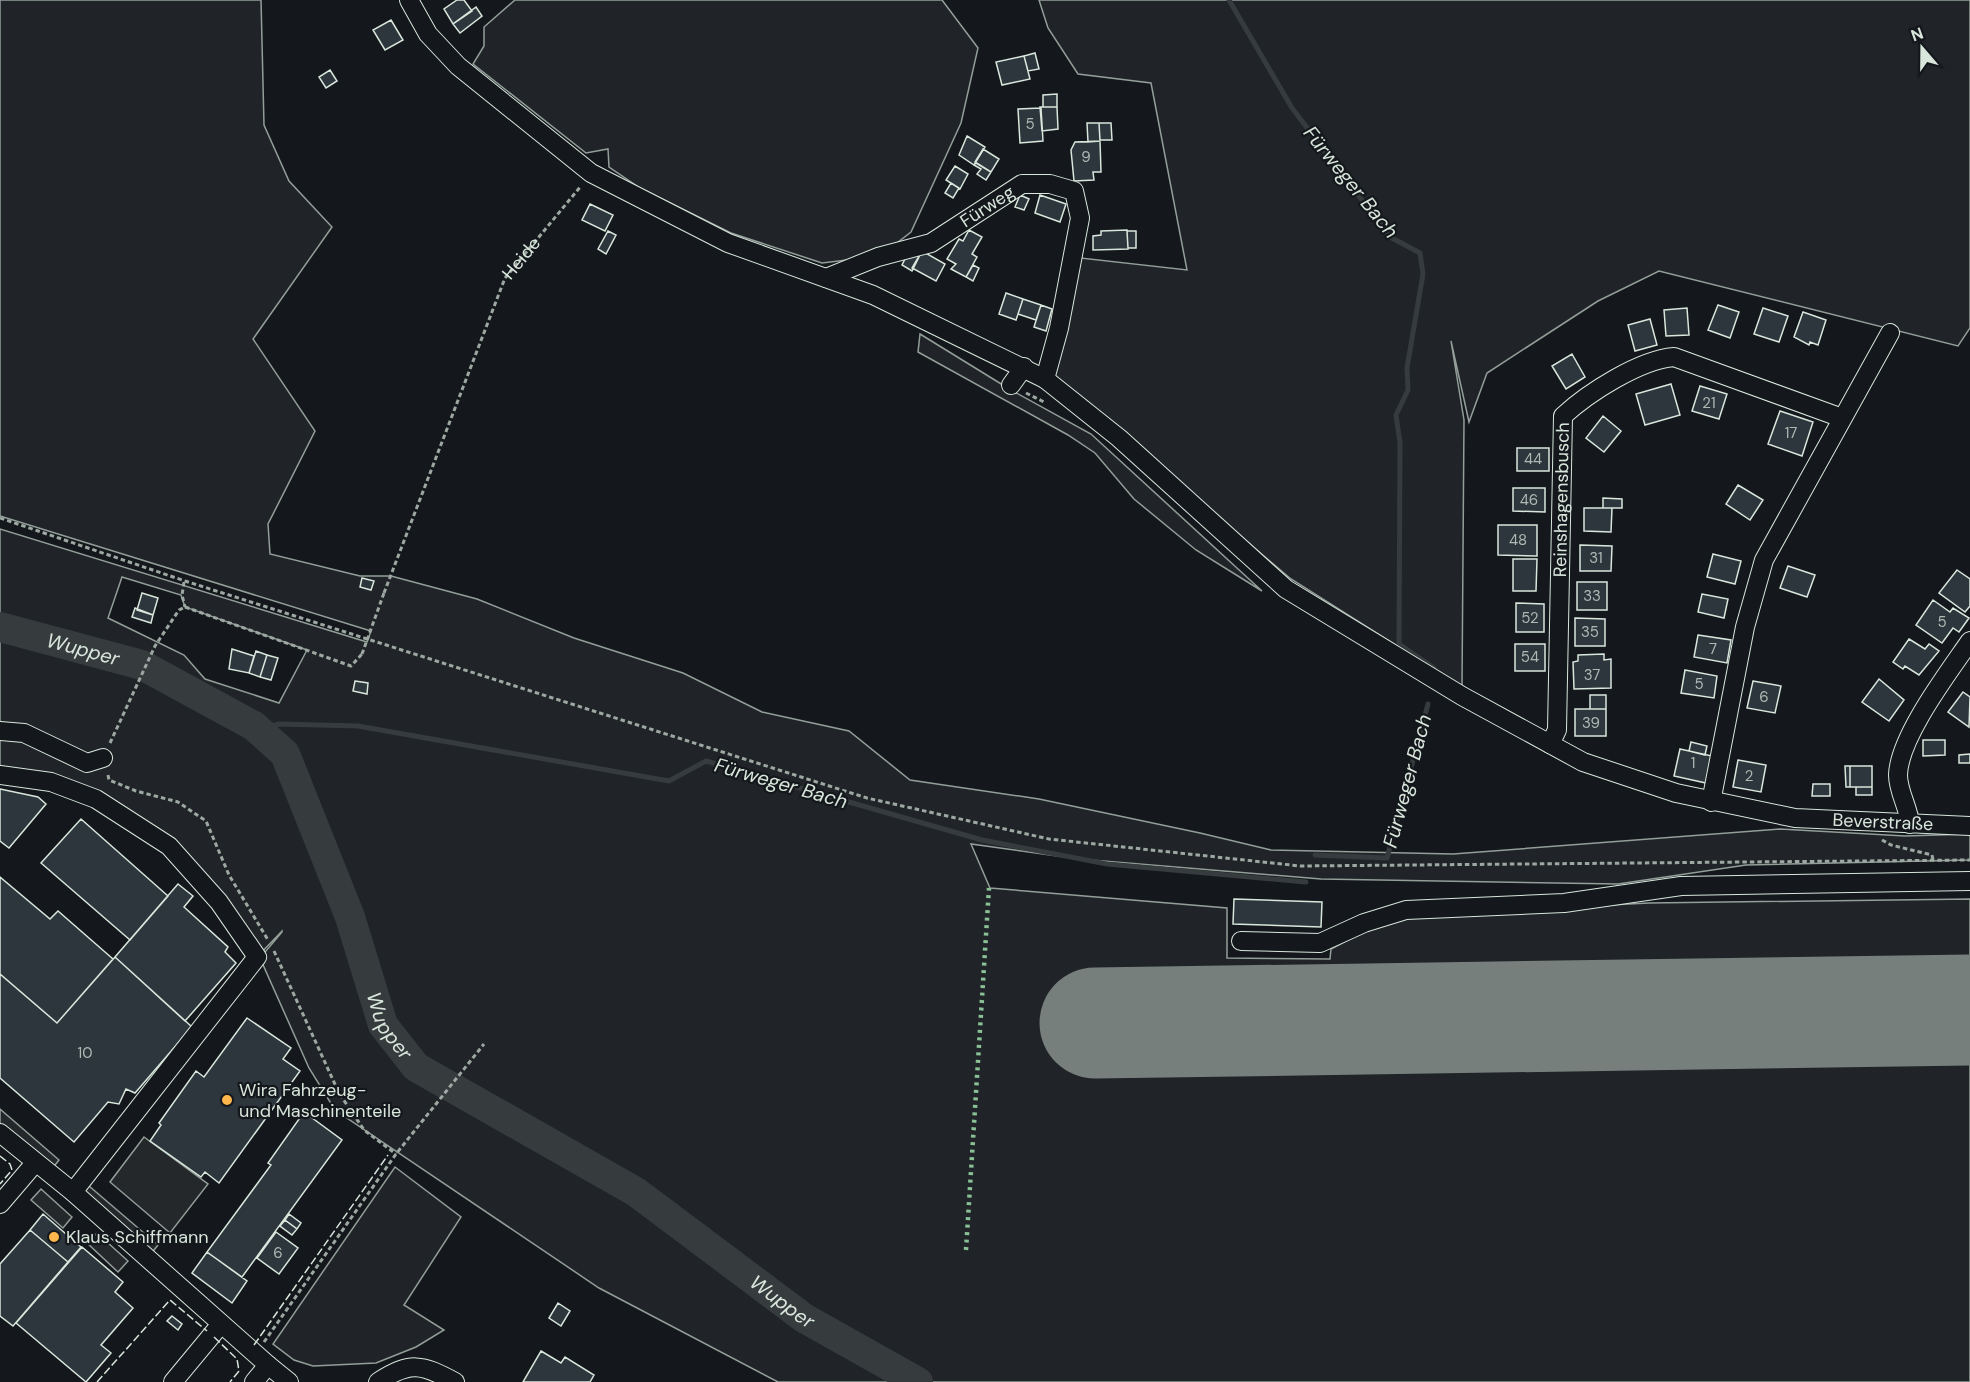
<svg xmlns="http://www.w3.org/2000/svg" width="1970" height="1382" font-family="'DM Sans',sans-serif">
	<rect width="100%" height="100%" fill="#14181c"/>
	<path fill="#202428" stroke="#939e99" stroke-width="1.5" fill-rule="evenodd" d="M0 0H261L264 125 289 181 332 227 253 339 315 431 268 524 270 554 360 576H391L477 599 574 638 683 673 762 712 849 731 910 780 1039 799 1200 833 1271 850 1453 854 1780 829 1905 836 1970 834V860L1746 865 1618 884 1321 879 1079 859 971 844 990 888 1227 908V958L1330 959 1331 949 1378 924 1411 915 1649 903 1970 899V1382H778L599 1288 335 1110 309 1068 260 958 282 932V931L257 957 169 846 96 799 0 775V529L367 642 371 631 0 516ZM122 577 181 595 185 607 307 650 279 703 205 679 184 655 108 618Z
		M515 0H942L978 48 961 123 911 232 880 256 822 263 731 233 640 188 609 167 608 149 586 153 473 64 484 46V27Z
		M1039 0H1970V328L1958 346 1659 271 1598 301 1487 373 1469 422 1451 341 1464 420 1462 687 1291 579 1097 415 1053 375 1072 257 1187 270 1151 83 1078 74 1048 28Z
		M920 334 1011 390 1091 434 1262 591 1196 550 1134 499 1095 453 1068 435 918 352Z
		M395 1167 461 1217 404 1305 444 1330 416 1347 376 1363 313 1366 294 1360 273 1344Z"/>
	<path fill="#24282b" stroke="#939e99" stroke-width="1.5" d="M0 1109 59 1160 51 1170 0 1126Z
		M144 1137 208 1184 170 1233 110 1182Z
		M89 1186 158 1245 150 1255 80 1195Z
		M41 1189 72 1217 63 1228 31 1200Z
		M97 1233 128 1261 118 1272 87 1243Z"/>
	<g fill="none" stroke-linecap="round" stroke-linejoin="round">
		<path stroke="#363b3e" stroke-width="5" d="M1229 0 1292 108 1390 237 1420 253 1423 274 1407 368 1408 390 1396 415 1400 443 1399 644 1434 668 1436 674
			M259 730 279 724 358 726 669 781 706 761 982 840 1107 864 1306 882
			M1315 855 1387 858 1428 704"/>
		<path stroke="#363b3e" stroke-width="30" id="s1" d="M0 627 142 665 254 726 285 754 350 917 383 1025 416 1067 636 1192 804 1318 918 1382"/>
		<path stroke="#767f7c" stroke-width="111" d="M1095 1023 1970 1010"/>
	</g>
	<path fill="#2c363c" stroke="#d8e6dc" stroke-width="1.5" d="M457 0H464L472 11 453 24 444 9Z
		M476 7 482 16 460 33 453 24Z
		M391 20 403 40 385 50 373 30Z
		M1035 53 1039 69 1028 71 1024 56Z
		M1024 56 1030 79 1002 85 996 62Z
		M330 70 337 81 326 88 319 77Z
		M1057 94V107H1043V95Z
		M1040 107H1057L1058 129 1042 131Z
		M1041 108 1043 141 1020 143 1018 109Z
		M1087 123H1099L1100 141 1088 142Z
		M1099 123H1111L1112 140H1100Z
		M967 136 985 147 974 165 959 155Z
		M1100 141 1101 172H1093L1094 180 1074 181 1071 150 1075 142Z
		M983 149 999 159 991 172 975 162Z
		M976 163 991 172 986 180 977 174 981 169 974 165Z
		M955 166 968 174 960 189 946 180Z
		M951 183 959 188 953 198 945 193Z
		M1020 195 1029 199 1024 210 1015 207Z
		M1040 195 1066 204 1060 222 1035 213Z
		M590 204 613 215 605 231 582 220Z
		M969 230 982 237 972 254 977 257 966 277 951 269 956 264 947 259 959 239 963 241Z
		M1127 230 1128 249 1093 250V236L1101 235V231Z
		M608 231 616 235 606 254 598 249Z
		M1127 231H1136V248H1128Z
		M922 251 945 264 936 281 912 268Z
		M908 253 919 257 912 271 902 265Z
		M973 265 979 268 973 281 966 277Z
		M1006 293 1023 299 1016 320 999 314Z
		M1023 299 1041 305 1036 320 1018 314Z
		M1041 305 1052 309 1046 331 1034 327Z
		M1718 305 1739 312 1730 338 1708 330Z
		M1687 308 1689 335 1666 336 1664 310Z
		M1763 308 1788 316 1779 342 1754 334Z
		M1803 312 1826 320 1818 345 1810 342 1809 345 1794 337Z
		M1650 319 1657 345 1635 351 1628 325Z
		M1572 354 1585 377 1566 389 1552 366Z
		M1671 384 1680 415 1645 425 1636 394Z
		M1700 386 1727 394 1719 419 1692 411Z
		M1780 411 1813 422 1802 456 1768 444Z
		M1603 416 1621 431 1604 452 1586 438Z
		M1517 448H1549V471H1517Z
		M1738 485 1763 500 1750 520 1726 504Z
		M1513 488H1545V512L1513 511Z
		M1603 498 1622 499V508H1603Z
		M1584 508H1612L1611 532 1584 531Z
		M1498 525H1537V556L1498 555Z
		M1580 545 1612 546 1611 571H1580Z
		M1713 554 1741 561 1735 584 1707 577Z
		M1513 559H1537L1536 591H1513Z
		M1788 566 1815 575 1807 597 1780 588Z
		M1957 570 1970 579V606L1965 612 1939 593Z
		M362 578 374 581 371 590 360 587Z
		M1577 582H1607V610H1577Z
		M142 593 158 598 153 615 137 610Z
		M1702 594 1728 599 1724 618 1698 612Z
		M1933 600 1950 612 1953 608 1969 618 1959 632 1953 628 1942 643 1916 625Z
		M1516 603 1544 604V632H1516Z
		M135 608 153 615 151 623 132 617Z
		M1575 618 1605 619V646H1575Z
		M1698 635 1731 640 1727 663 1694 657Z
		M1909 639 1925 649 1929 644 1939 651 1919 675 1905 666 1903 669 1893 662Z
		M1515 644H1545V671H1515Z
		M232 649 254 656 249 673 229 669Z
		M256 651 267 655 260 677 249 673Z
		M1604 654V660L1611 659V688L1574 689 1573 662 1578 661V655Z
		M267 655 278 658 271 680 260 677Z
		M1685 670 1717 676 1714 698 1681 693Z
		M1879 679 1904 700 1889 721 1862 702Z
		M355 681 368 683 367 694 353 691Z
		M1753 681 1781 686 1775 713 1747 708Z
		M1963 692 1970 697 1969 727 1948 712Z
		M1590 695H1606V709H1590Z
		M1575 709H1606V736H1575Z
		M1923 740H1945V755L1923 756Z
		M1691 742 1707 746 1705 755 1689 751Z
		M1680 749 1712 756 1706 783 1674 776Z
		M1970 754V763H1959V755Z
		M1738 760 1766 765 1761 792 1733 787Z
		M1845 766H1850V787H1846Z
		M1850 766H1872V787H1850Z
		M1813 784H1830V796H1812Z
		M1856 787H1872V795H1856Z
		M0 789 38 797 46 804 9 848 0 841Z
		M81 819 168 896 130 940 41 863Z
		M0 877 50 919 58 911 113 959 57 1023 0 974Z
		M178 884 193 896 184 907 228 947 225 952 236 963 185 1021 115 957Z
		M1234 899 1322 902 1321 927 1233 924Z
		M115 957 192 1027 135 1093 126 1089 119 1104 108 1102 74 1142 0 1078V974L57 1023Z
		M247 1018 291 1048 283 1059 300 1071 219 1183 205 1172 201 1177 150 1141 161 1125 159 1123 196 1071 204 1077Z
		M304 1112 342 1140 242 1277 207 1252 271 1165 268 1163Z
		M43 1214 81 1247 68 1262 30 1230Z
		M289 1214 301 1223 297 1229 285 1220Z
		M285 1220 297 1229 292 1235 280 1226Z
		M30 1230 68 1262 13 1326 0 1316V1264Z
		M276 1232 298 1248 279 1274 257 1258Z
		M82 1247 123 1282 115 1292 133 1308 101 1345 111 1353 86 1382 16 1323Z
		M207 1252 247 1281 232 1303 192 1273Z
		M558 1303 570 1311 561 1326 549 1318Z
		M172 1316 182 1324 178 1330 167 1321Z
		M541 1351 561 1363 565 1357 594 1375 590 1382H523Z"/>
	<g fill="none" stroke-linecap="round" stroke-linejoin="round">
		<g stroke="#d8e6dc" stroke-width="20">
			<g id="minor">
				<path id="s3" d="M409 0 428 34 458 66 591 173 728 243 873 295 1045 379 1119 438 1286 589 1462 696 1583 762 1676 793 1795 818 1970 826"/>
				<path id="s4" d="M826 278 878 257 931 243 1022 184H1050L1074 191 1080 218 1059 328 1045 379"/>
				<path d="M1011 385 1024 367"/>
				<path d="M0 731 24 733 87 763 103 758"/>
				<path id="s5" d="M1550 744 1557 730 1563 416C1588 393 1639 360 1674 357L1842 418"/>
				<path d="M0 775 51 782 96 799 169 846 219 902 257 957 73 1192"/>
				<path d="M1711 802 1745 627 1764 560 1890 333"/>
				<path d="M1910 824C1909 808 1898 792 1898 775 1899 737 1948 673 1970 641"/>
				<path d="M1241 941 1320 943 1364 923 1406 910 1564 903 1681 886 1970 881"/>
				<path d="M0 1133 73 1192 268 1365 254 1382"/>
				<path d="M0 1204 35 1163"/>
				<path d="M268 1365 289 1382"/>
				<path d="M173 1382 221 1324"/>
				<path d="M378 1382C410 1361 422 1364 455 1382"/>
			</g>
		</g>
		<g stroke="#9da8a2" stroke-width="3" stroke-dasharray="4.5 3" stroke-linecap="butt">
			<path d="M1026 393 1044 402"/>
			<path d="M0 518 185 581 867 798 1049 839 1300 866 1970 860"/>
			<path d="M184 582 182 595 185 607"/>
			<path id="s2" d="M384 593 505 278 581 186"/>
			<path d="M185 607 351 666 362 654"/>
			<path d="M110 743 155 646 179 610 185 607"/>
			<path d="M108 775 109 780 136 791 178 802 206 821 229 875 268 940"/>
			<path d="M1882 840 1891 845 1932 855 1933 860"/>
			<path d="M274 951 339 1093 364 1130 396 1154"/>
			<path d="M264 1342 396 1154 484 1044"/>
		</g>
		<use href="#minor" stroke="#14181c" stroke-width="18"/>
		<path stroke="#9da8a2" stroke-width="3" stroke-dasharray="4.5 3" stroke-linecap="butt" d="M362 654 384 593"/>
		<path stroke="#8ac095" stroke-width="4.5" stroke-dasharray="3 4.5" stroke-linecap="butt" d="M966 1250 989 888"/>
		<path stroke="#d8e6dc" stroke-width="1.5" stroke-dasharray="8 3" stroke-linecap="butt" d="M0 1156 10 1164 12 1170 0 1184
			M214 1337 237 1359 239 1371 230 1382
			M254 1345 388 1155
			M97 1382 170 1300 207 1331"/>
	</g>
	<g fill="#ffb74d" stroke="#14181c" stroke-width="2">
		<circle cx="227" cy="1100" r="6"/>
		<circle cx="54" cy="1237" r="6"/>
	</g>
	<g text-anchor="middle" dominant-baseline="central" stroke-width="4.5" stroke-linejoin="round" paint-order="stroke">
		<g font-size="15" fill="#adbab4">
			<text x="1030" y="124">5</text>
			<text x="1086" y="157">9</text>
			<text x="1709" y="403">21</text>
			<text x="1791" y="433">17</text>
			<text x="1533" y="459">44</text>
			<text x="1529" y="500">46</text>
			<text x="1518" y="540">48</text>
			<text x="1596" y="558">31</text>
			<text x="1592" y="596">33</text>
			<text x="1530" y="618">52</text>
			<text x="1942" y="622">5</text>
			<text x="1590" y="632">35</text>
			<text x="1713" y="649">7</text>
			<text x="1530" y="657">54</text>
			<text x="1592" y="675">37</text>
			<text x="1699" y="684">5</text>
			<text x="1764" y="697">6</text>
			<text x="1591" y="723">39</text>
			<text x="1693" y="763">1</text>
			<text x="1749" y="776">2</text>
			<text x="85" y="1053">10</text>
			<text x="278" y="1253">6</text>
		</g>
		<g font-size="18" fill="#d8e6dc" stroke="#14181c">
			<text stroke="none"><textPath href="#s4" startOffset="178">Fürweg</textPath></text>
			<text stroke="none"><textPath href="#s2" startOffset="363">Heide</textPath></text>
			<text stroke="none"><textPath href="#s5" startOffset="246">Reinshagensbusch</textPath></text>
			<text stroke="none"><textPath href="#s3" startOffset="1724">Beverstraße</textPath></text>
		</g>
		<g font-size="18" fill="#d8e6dc" stroke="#14181c" text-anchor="start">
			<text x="239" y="1090">Wira Fahrzeug-<tspan x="239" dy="21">und Maschinenteile</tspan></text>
			<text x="66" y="1237">Klaus Schiffmann</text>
		</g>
		<g font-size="20" font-style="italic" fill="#d8e6dc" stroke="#14181c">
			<text transform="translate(1351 182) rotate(51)">Fürweger Bach</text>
			<text stroke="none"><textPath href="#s1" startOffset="86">Wupper</textPath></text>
			<text transform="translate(1407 781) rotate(-75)">Fürweger Bach</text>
			<text transform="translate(781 783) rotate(16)">Fürweger Bach</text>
			<text stroke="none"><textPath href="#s1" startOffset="608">Wupper</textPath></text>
			<text stroke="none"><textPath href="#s1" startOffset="1094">Wupper</textPath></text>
		</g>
	</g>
	<g transform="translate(1922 48) rotate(340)" stroke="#14181c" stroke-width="4.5" paint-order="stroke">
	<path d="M0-4.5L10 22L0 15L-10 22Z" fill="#d8e6dc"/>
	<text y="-9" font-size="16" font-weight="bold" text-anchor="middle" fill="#d8e6dc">N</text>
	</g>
</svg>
